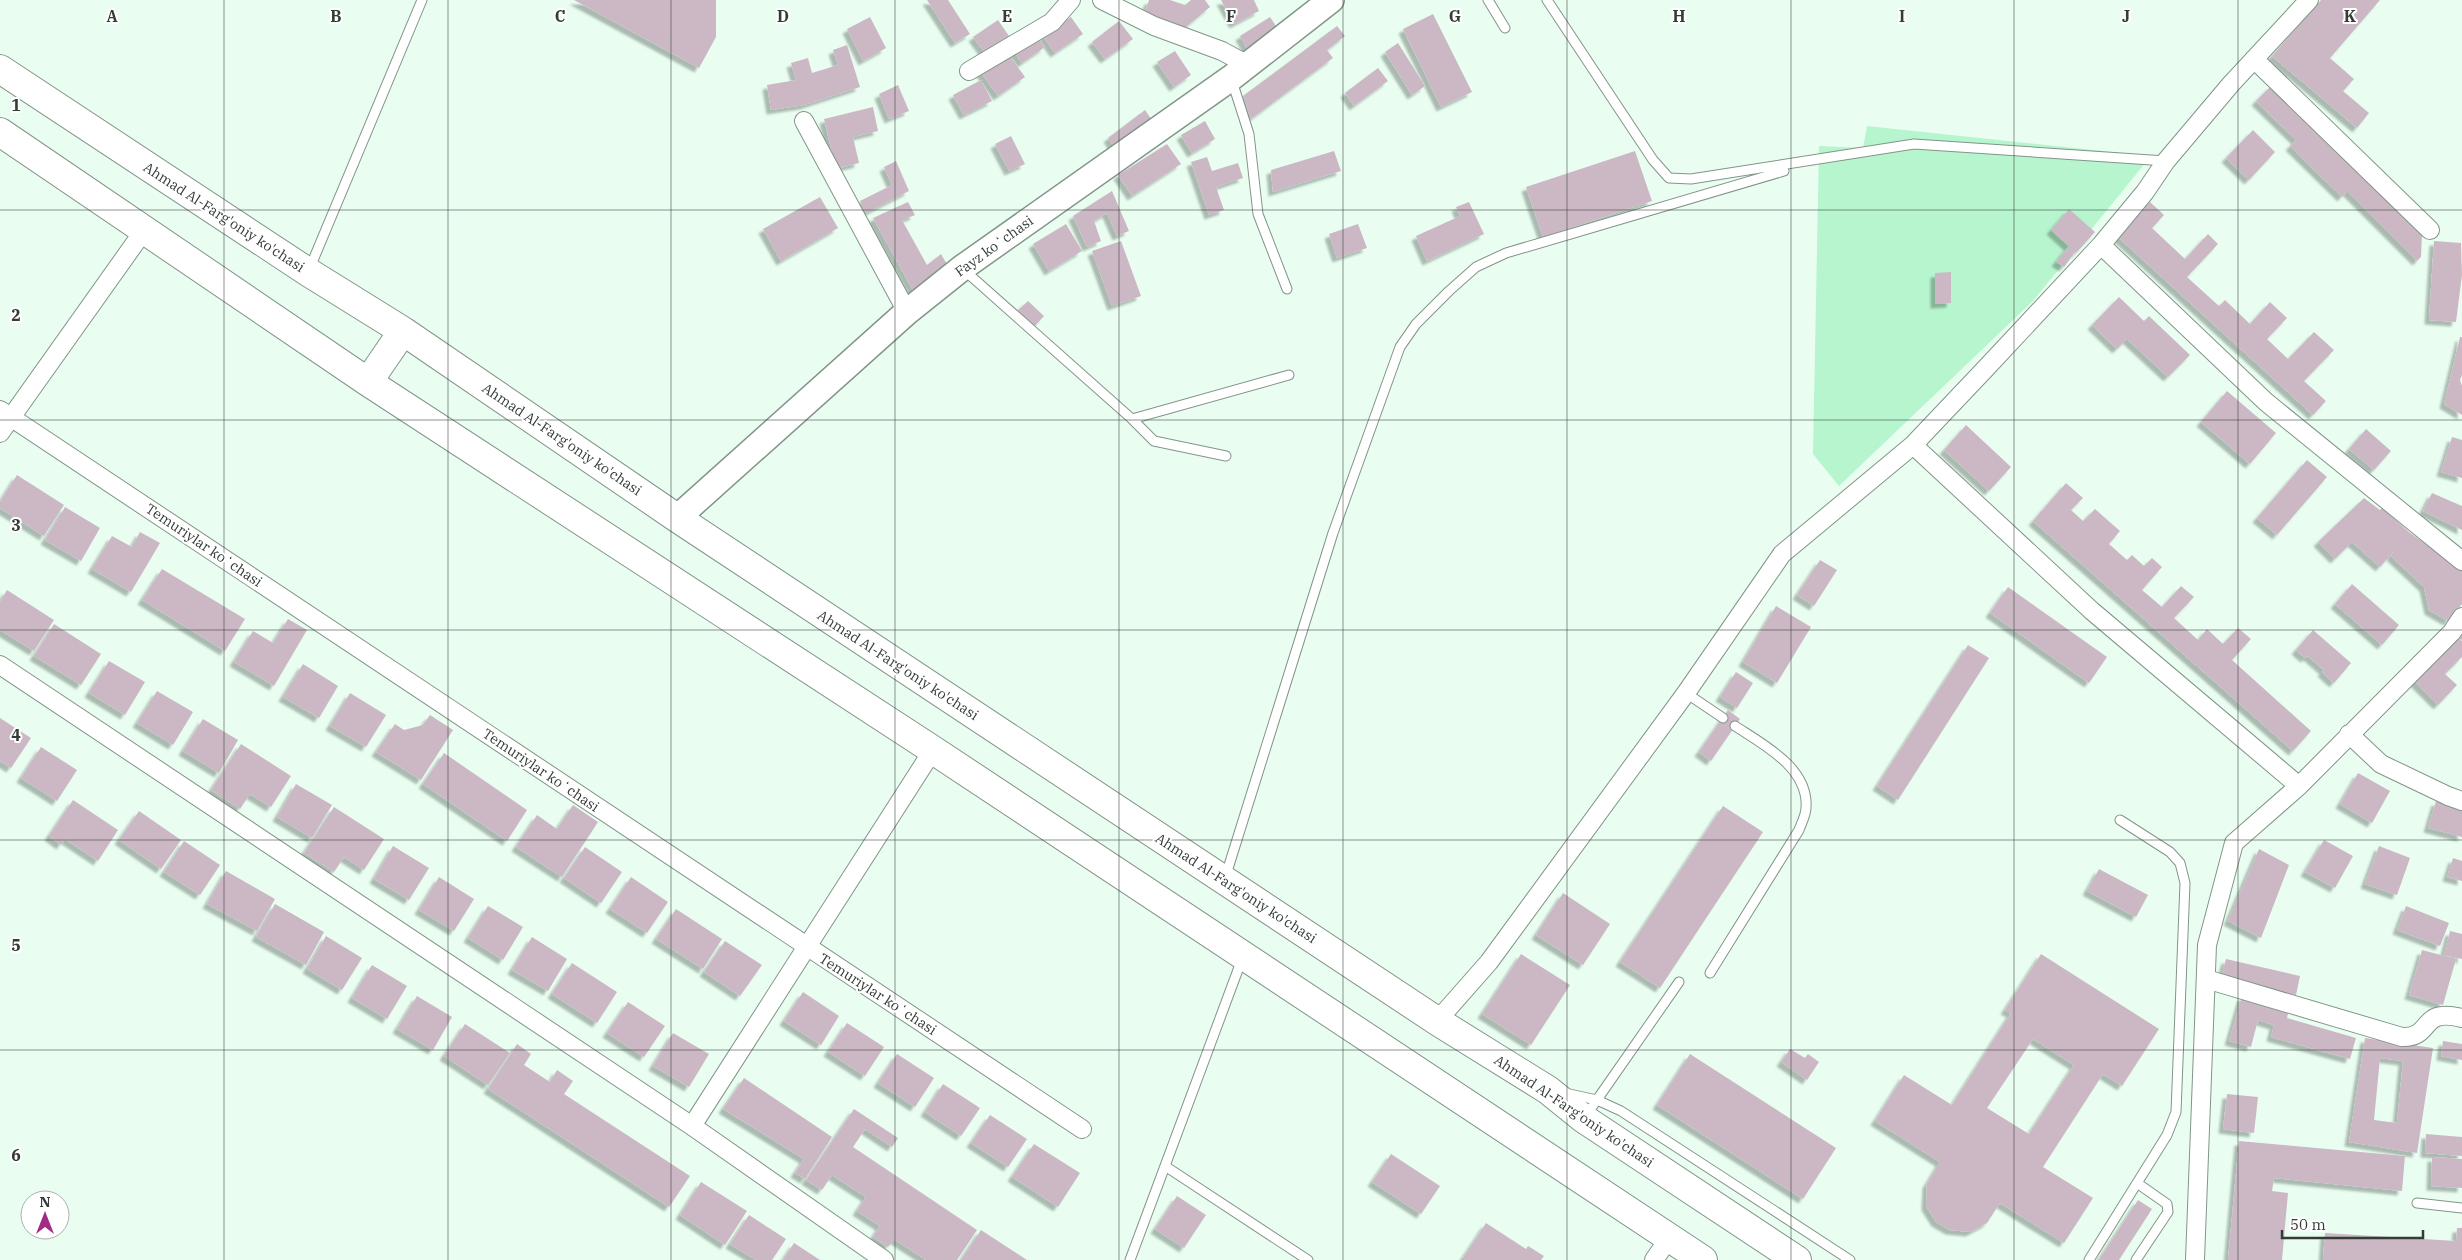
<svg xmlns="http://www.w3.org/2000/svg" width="2462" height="1260" font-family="'IBM Plex Serif',serif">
	<defs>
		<filter id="shadow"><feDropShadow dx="-4.5" dy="4.5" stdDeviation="1" flood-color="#0004"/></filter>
	</defs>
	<rect width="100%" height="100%" fill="#e9fef1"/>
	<path fill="#b7f5cf" d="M1867 126 2151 156 2033 301 1839 486 1813 454 1819 146 1863 148Z"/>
	<path fill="#ccb8c5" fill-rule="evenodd" filter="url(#shadow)" d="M574 0H716V37L699 68Z
		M927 0H948L970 34 955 43Z
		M1149 0H1170L1185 5 1191 0H1205L1210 7 1181 31 1143 17Z
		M1221 0H1254L1259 11 1234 24Z
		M2321 0H2380L2330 58 2354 79 2343 91 2369 113 2357 128 2272 56Z
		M1433 14 1472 92 1441 107 1403 29Z
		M870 17 886 48 863 61 847 29Z
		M1071 17 1083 34 1055 53 1043 36Z
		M1270 17 1278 29 1249 52 1240 36Z
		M998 20 1009 36 985 53 973 37Z
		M1119 21 1133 39 1105 59 1092 42Z
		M1337 26 1345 36 1327 50 1333 58 1251 119 1243 96Z
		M1037 36 1045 47 1022 63 1014 52Z
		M1398 43 1425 86 1412 95 1385 52Z
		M847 45 860 87 804 105 771 110 767 85 796 80 791 63 808 58 812 73 838 65 833 50Z
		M1175 51 1191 75 1174 87 1157 62Z
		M1007 52 1025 77 998 96 980 71Z
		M1378 68 1388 81 1354 106 1345 93Z
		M981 80 992 101 964 115 953 95Z
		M898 85 909 111 889 119 879 94Z
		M2272 85 2422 234 2421 257 2417 261 2347 191 2342 197 2290 146 2296 140 2256 101Z
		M873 107 878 131 853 137 859 163 836 169 824 119Z
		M1145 110 1154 123 1117 151 1108 138Z
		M1205 121 1215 139 1192 153 1181 135Z
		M2253 130 2275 152 2249 180 2226 158Z
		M1011 136 1025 164 1009 171 995 144Z
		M1167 144 1181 164 1132 196 1118 175Z
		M1334 151 1341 171 1273 192 1271 170Z
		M1635 151 1652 201 1543 237 1526 187Z
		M1207 157 1212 171 1238 163 1243 178 1216 187 1224 210 1209 215 1191 162Z
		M896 161 909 191 866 213 860 201 892 185 884 167Z
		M1112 191 1129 231 1117 236 1107 213 1094 221 1101 241 1087 247 1073 216Z
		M820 197 838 228 781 261 763 229Z
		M908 202 915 215 902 220 927 265 941 254 948 266 914 292 873 218Z
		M1469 202 1484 234 1427 261 1416 236 1460 216 1456 207Z
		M2150 202 2164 215 2152 228 2185 259 2208 234 2218 244 2187 277 2219 306 2225 300 2250 324 2270 302 2287 318 2267 339 2288 359 2314 332 2334 350 2304 381 2326 401 2313 415 2118 237Z
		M2069 209 2095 232 2076 253 2051 230Z
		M1066 224 1082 251 1049 271 1033 244Z
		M1358 224 1367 248 1337 258 1329 234Z
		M1121 241 1141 296 1112 306 1092 251Z
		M2434 241 2461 243 2462 275 2456 322 2429 320Z
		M2068 247 2075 252 2064 267 2056 262Z
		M1951 272V303L1935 304V273Z
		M2119 297 2144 321 2149 316 2190 355 2168 377 2127 339 2117 349 2092 325Z
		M1028 301 1044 316 1034 327 1017 311Z
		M2460 337H2462V375L2460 380 2462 386V415L2444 404Z
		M2227 391 2276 433 2250 464 2201 422Z
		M1966 425 2011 467 1989 491 1944 450Z
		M2366 429 2391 451 2374 470 2349 449Z
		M2452 437 2462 440V478L2441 472Z
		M2307 460 2327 477 2277 535 2257 518Z
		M17 475 64 505 44 536 0 508V502Z
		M2066 483 2083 498 2071 510 2083 521 2095 509 2120 531 2109 544 2127 560 2132 555 2144 566 2152 558 2162 567 2142 590 2162 607 2181 586 2194 597 2174 618 2198 640 2207 629 2223 644 2238 628 2251 639 2232 660 2311 731 2293 751 2033 521Z
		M2432 493 2462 506V530L2423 511Z
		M2364 498 2380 510 2382 508 2409 532 2462 570V604L2448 621 2429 610 2424 587 2391 556 2396 549 2380 567 2352 542 2335 559 2318 542Z
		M65 507 100 528 81 561 45 540Z
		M140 532 160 543 131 592 92 569 112 536 132 547Z
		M1820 560 1837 570 1814 606 1797 595Z
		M162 569 245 619 225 651 142 600Z
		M2352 584 2399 625 2382 645 2335 604Z
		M2008 587 2107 657 2089 683 1990 613Z
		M7 590 54 620 34 651 0 630V602Z
		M1776 606 1811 627 1777 683 1743 662Z
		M288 619 307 630 274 686 234 662 253 631 273 643Z
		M54 624 101 654 81 685 34 656Z
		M2313 630 2351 663 2334 683 2322 672 2324 670 2308 656 2305 658 2296 650Z
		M2462 632V640L2459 639 2462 641V657L2445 674 2457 685 2438 705 2413 680 2456 636 2459 639Z
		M1968 645 1989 658 1898 800 1877 786Z
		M109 661 145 682 125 715 89 693Z
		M303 664 338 686 319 718 283 697Z
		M1736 672 1753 683 1737 708 1720 697Z
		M157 691 193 712 173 745 137 723Z
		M350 693 386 715 366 747 330 726Z
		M1728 710 1740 719 1711 761 1699 752Z
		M430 715 453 730 421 780 376 752 395 724 404 730 423 725Z
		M0 718 31 738 11 768 0 761Z
		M203 719 238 740 219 773 183 751Z
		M241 744 291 776 271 807 250 794 240 809 211 790Z
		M41 747 77 770 57 801 21 778Z
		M444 753 527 810 507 841 423 784Z
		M2358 773 2390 791 2372 823 2340 804Z
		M296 784 332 805 312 838 277 817Z
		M73 800 118 830 98 861 65 839 61 845 49 836Z
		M2436 801 2462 808V837L2428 828Z
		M573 805 598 822 562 877 516 847 537 815 557 829Z
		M1723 806 1763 832 1660 988 1620 962Z
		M334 807 384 839 364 870 344 857 334 872 304 853Z
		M139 811 181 840 161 869 119 840Z
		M2324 840 2353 856 2335 888 2305 872Z
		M184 841 220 865 200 895 164 872Z
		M393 846 429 868 409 900 374 879Z
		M2379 846 2410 858 2397 895 2365 884Z
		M585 847 622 872 601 903 564 878Z
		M2259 849 2289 865 2261 938 2228 921Z
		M2453 858 2462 861V881L2447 877Z
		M2099 869 2148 895 2136 917 2087 891Z
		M226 871 275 899 257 931 207 904Z
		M439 877 474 899 454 931 419 910Z
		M631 877 668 902 647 933 610 909Z
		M1563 893 1610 924 1583 965 1536 935Z
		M275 904 324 932 306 965 256 937Z
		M488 906 523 927 503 960 468 938Z
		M2406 906 2449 923 2440 946 2397 930Z
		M676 909 722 939 703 969 656 939Z
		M2450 931 2462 934V959L2444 955Z
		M326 936 362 958 342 990 307 969Z
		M532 937 567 959 548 991 512 970Z
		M725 941 762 965 740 996 704 972Z
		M2422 950 2456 959 2443 1005 2409 995Z
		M1521 954 1570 985 1531 1045 1482 1014Z
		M2041 954 2159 1029 2122 1086 2103 1074 2043 1167 2093 1198 2064 1243 2000 1203 1987 1223 1970 1232 1950 1230 1936 1222 1926 1206 1927 1184 1940 1162 1875 1121 1904 1075 1952 1105 2011 1013 2005 1010ZM2033 1039 2074 1065 2029 1134 1987 1108Z
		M2226 959 2300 976 2296 995 2221 977Z
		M572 963 617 992 597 1023 552 994Z
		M372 965 407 986 387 1019 352 998Z
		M803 992 839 1016 821 1045 784 1021Z
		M417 996 452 1017 433 1050 397 1029Z
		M2242 996 2289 1009 2287 1018 2356 1038 2350 1059 2271 1037 2274 1025 2258 1020 2251 1047 2229 1041Z
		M628 1002 665 1026 644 1057 607 1033Z
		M847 1023 884 1047 865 1076 828 1052Z
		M465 1024 510 1053 488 1085 444 1056Z
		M673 1033 709 1054 689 1087 653 1066Z
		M2365 1038 2433 1048 2417 1153 2349 1142ZM2380 1058 2403 1061 2397 1123 2374 1120Z
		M2443 1041 2462 1044V1060L2441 1056Z
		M517 1044 531 1054 524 1065 550 1082 557 1070 573 1081 564 1094 690 1176 669 1207 488 1089Z
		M1790 1049 1805 1058 1808 1054 1819 1062 1807 1080 1781 1062Z
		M897 1054 934 1078 915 1107 878 1083Z
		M1690 1054 1836 1148 1803 1199 1657 1105Z
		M744 1078 832 1137 805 1179 795 1173 804 1159 723 1109Z
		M943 1084 980 1108 961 1136 925 1112Z
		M2227 1094 2258 1097 2254 1133 2223 1129Z
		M854 1109 898 1138 892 1147 865 1129 853 1147 977 1230 957 1260H926L894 1239 888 1247 873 1237 880 1226 857 1211 866 1197 832 1175 822 1190 806 1180Z
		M990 1115 1027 1139 1008 1167 971 1143Z
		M2426 1134 2462 1137V1156L2425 1153Z
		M2239 1141 2405 1156 2402 1191 2274 1178 2272 1191 2288 1193 2282 1260H2228Z
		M1034 1144 1080 1173 1058 1207 1012 1177Z
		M1391 1154 1440 1186 1421 1214 1372 1182Z
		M2432 1157 2462 1159V1188L2431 1186Z
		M701 1182 747 1211 725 1245 680 1215Z
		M1177 1196 1206 1215 1184 1248 1155 1229Z
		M2138 1200 2152 1209 2119 1260H2099Z
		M749 1215 786 1239 772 1260H756L730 1244Z
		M1486 1223 1526 1249 1528 1246 1544 1256 1541 1260H1465L1463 1258Z
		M2457 1228H2462V1260H2323L2325 1233 2456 1241Z
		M981 1230 1027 1260H961Z
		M794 1243 820 1260H783Z"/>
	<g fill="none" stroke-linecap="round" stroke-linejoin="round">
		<g stroke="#829588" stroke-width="11">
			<path id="lane" d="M1488 0 1505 28
				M1547 0 1653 160 1669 178 1691 179 1914 144 2166 161
				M1232 81 1249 134 1258 214 1287 289
				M309 270 422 0
				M964 270 1132 419 1154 441 1226 456
				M1132 419 1289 375
				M1686 693 1723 718
				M1225 878 1333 533 1400 347 1416 324 1449 291 1476 267 1506 253 1784 171
				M1710 973 1799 830C1801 824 1806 815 1806 808 1809 768 1764 745 1735 726
				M1565 1093 1597 1100 1621 1111 1850 1260
				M1585 1117 1679 982
				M1165 1166 1308 1260
				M2417 1203 2462 1208
				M1130 1260 1242 959
				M2089 1260 2167 1135 2176 1112 2185 883 2180 863 2170 852 2120 820
				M2136 1260 2168 1212 2167 1204 2137 1183"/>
		</g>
		<g stroke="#829588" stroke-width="20">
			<path id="street" d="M1102 0 1154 26 1222 51 1246 64
				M2254 59 2430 230
				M969 71 1052 22 1071 0
				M804 121 907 312
				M2101 245 2266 402 2462 561
				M0 410 1082 1129
				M0 433 145 229
				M1913 445 2092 611 2299 786 2452 632 2462 617
				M0 665 692 1126 884 1260
				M2349 734 2381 764 2448 796 2462 801
				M2206 979 2402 1037C2434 1038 2418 1007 2462 1018
				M1437 1021 1489 962 1686 693 1782 554 1913 445 1987 367 2101 245 2145 192 2166 161 2231 84 2309 0
				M692 1126 933 750
				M1654 1260 1670 1237
				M2195 1260 2207 945 2234 843 2299 786"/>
		</g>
		<g stroke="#829588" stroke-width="28">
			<path id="secondary" d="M677 518 907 312 962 268 1231 78 1331 0"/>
		</g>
		<g stroke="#829588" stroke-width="30">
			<path id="highway" d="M0 69 308 272 403 331 677 518 1437 1021 1548 1090 1584 1119 1797 1260
				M0 132 368 382 933 750 1703 1260
				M368 382 403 331"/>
		</g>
		<use href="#lane" stroke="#fff" stroke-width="9"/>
		<use href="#street" stroke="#fff" stroke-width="18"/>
		<use href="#secondary" stroke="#fff" stroke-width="25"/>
		<use href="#highway" stroke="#fff" stroke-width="28"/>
	</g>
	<path fill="none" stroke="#343c37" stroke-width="1" stroke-opacity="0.55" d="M224 0V1260M448 0V1260M671 0V1260M895 0V1260M1119 0V1260M1343 0V1260M1567 0V1260M1791 0V1260M2014 0V1260M2238 0V1260M0 210H2462M0 420H2462M0 630H2462M0 840H2462M0 1050H2462"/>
	<g text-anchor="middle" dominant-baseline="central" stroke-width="4" stroke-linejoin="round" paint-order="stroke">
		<g font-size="14" fill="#343c37" stroke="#fff">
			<text transform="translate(224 217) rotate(33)">Ahmad Al-Farg'oniy ko'chasi</text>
			<text transform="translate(994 246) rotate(-36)">Fayz koʻchasi</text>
			<text transform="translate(562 439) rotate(34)">Ahmad Al-Farg'oniy ko'chasi</text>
			<text transform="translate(204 545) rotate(34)">Temuriylar koʻchasi</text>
			<text transform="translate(898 665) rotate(33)">Ahmad Al-Farg'oniy ko'chasi</text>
			<text transform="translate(541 770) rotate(34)">Temuriylar koʻchasi</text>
			<text transform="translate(1236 888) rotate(33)">Ahmad Al-Farg'oniy ko'chasi</text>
			<text transform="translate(878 994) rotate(33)">Temuriylar koʻchasi</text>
			<text transform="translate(1574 1111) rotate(34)">Ahmad Al-Farg'oniy ko'chasi</text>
		</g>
	</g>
	<g font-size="16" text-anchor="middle" font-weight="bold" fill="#343c37" stroke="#fff" stroke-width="4" stroke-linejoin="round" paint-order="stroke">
		<text x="112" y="22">A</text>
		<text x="336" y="22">B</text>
		<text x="560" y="22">C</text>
		<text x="783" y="22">D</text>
		<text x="1007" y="22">E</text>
		<text x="1231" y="22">F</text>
		<text x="1455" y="22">G</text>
		<text x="1679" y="22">H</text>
		<text x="1902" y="22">I</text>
		<text x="2126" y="22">J</text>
		<text x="2350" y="22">K</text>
		<text x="16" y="111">1</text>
		<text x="16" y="321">2</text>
		<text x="16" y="531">3</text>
		<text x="16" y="741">4</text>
		<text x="16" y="951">5</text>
		<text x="16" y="1161">6</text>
	</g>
	<g transform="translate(45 1215)"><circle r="24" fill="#ffffff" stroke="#aeb1af"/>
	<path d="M0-4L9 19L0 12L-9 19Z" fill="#a12c86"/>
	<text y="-8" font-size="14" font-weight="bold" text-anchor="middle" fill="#343c37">N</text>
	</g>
	<path d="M2282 1230v8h141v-8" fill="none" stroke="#343c37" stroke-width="2.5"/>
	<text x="2290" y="1230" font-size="15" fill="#343c37" stroke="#ffffff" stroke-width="4" paint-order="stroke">50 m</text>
</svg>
